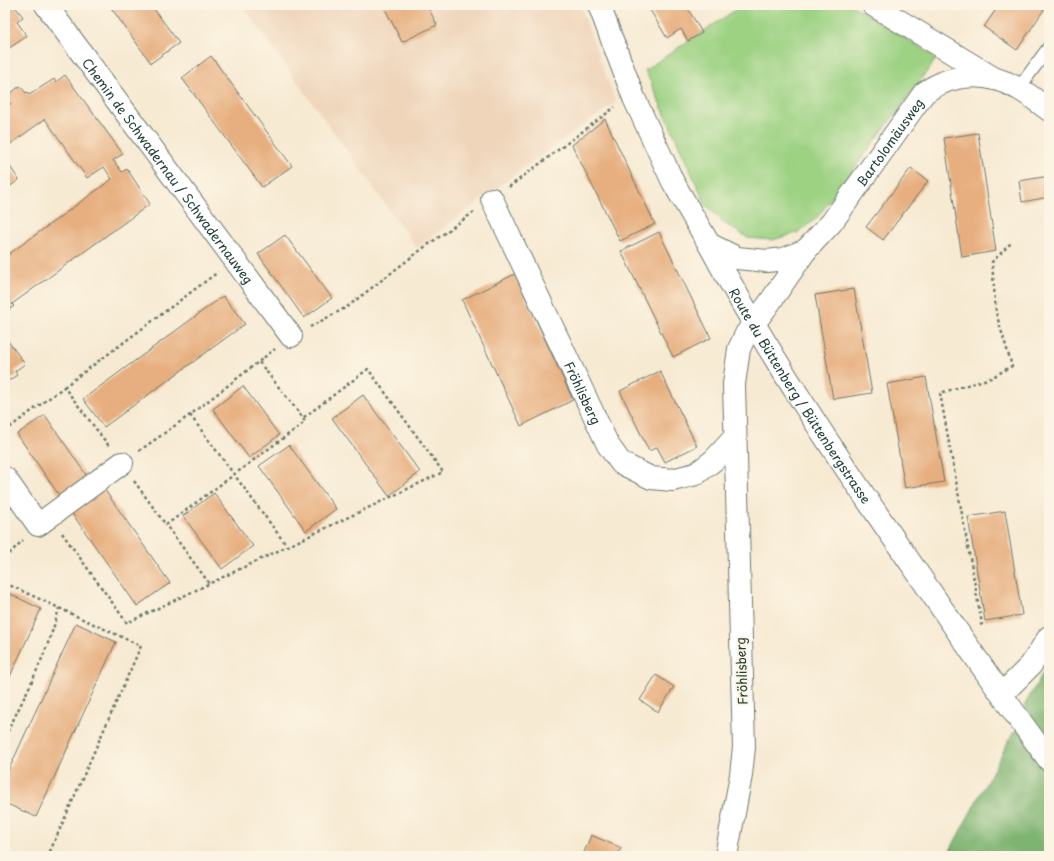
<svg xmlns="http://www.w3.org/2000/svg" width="1054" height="861" font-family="'Playpen Sans',sans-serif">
	<rect width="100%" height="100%" fill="#fcf5e5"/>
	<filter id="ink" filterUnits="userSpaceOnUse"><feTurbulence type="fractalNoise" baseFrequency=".025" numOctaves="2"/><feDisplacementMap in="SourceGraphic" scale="8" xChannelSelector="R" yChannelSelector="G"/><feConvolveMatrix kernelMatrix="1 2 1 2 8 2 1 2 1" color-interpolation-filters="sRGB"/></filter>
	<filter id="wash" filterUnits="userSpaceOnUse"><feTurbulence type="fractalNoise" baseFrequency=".012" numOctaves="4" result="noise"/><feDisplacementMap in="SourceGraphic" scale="16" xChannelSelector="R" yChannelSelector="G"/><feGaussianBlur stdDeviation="0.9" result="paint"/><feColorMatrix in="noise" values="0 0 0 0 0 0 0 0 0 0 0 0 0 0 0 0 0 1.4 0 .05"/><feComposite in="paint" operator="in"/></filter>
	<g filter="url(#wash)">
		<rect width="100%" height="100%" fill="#f7ead3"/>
		<path fill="#efd6bb" d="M242 5H580L616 102 519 171 417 248Z"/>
		<path fill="#9dd283" stroke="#5e885c" d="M743 5H852L937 58 816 219 797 233 772 240 748 238 724 223 706 205 645 70Z"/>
		<path fill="#7eb471" stroke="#4e7852" d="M1049 662V856H947L1013 733 1030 718 1024 706Z"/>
		<g id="blocks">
			<path fill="#e7af7f" d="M5 5H14L23 17 17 22 27 36 5 51Z
				M109 5H151L179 43 151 63Z
				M383 5H427L437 25 402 42Z
				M647 5H686L702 33 688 41 681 29 667 38Z
				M999 5H1047L1017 50 984 27Z
				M211 56 292 166 262 187 182 78Z
				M65 75 123 154 113 160 122 172 127 169 150 204 12 304 14 306 6 312 5 257 112 179 104 167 87 178 45 119 5 148V108L11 104 6 97 20 86 26 93 27 92 29 95 54 79 56 82Z
				M605 119 655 224 620 241 572 145Z
				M978 133 996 251 962 257 944 138Z
				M5 159 19 180 5 190Z
				M911 168 928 181 883 240 866 227Z
				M1049 176V197L1022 202 1019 181Z
				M659 232 711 338 673 357 621 251Z
				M285 235 332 298 304 318 258 254Z
				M515 274 573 400 521 426 462 300Z
				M854 289 872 393 833 399 815 295Z
				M223 296 245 324 104 427 83 399Z
				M5 337 25 364 15 371 17 375 5 383Z
				M660 371 697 446 665 462 657 447 649 451 620 391Z
				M926 377 944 482 905 488 887 384Z
				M243 386 279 435 249 458 213 409Z
				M363 395 420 472 389 496 332 418Z
				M45 415 91 482 63 501 17 434Z
				M289 445 336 509 306 531 259 466Z
				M102 486 170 583 137 606 69 509Z
				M214 493 253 546 222 569 183 516Z
				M1005 511 1022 615 985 621 968 517Z
				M6 592 41 609 5 687V594Z
				M76 623 116 642 36 817 5 803V778Z
				M656 675 674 687 658 712 640 700Z
				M591 835 621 848 617 856 583 855Z"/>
		</g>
	</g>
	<g filter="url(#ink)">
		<use href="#blocks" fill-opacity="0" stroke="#6b7a6c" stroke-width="1"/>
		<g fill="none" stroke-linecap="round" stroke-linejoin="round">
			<g stroke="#6b7a6c" stroke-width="14">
				<path id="service" d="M1019 88 1049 47"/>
			</g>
			<g stroke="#6b7a6c" stroke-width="24">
				<g id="minor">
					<path id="s1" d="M46 5 291 336"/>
					<path d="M873 5 995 79"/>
					<path id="s2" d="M492 199 608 445 621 463 651 478 672 480 696 474 714 460 735 437"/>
					<path id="s3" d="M709 244C770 358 843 466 917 572 960 635 1003 699 1049 760"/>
					<path d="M5 478 38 525 122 463"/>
					<path d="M1002 694 1031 665 1049 637"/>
					<path d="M726 856 741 775 744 747 734 384 739 349 746 334 768 305 806 250"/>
				</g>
			</g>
			<g stroke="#6b7a6c" stroke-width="24">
				<g id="tertiary">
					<path id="s4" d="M599 5 634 98 673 182 709 244 737 258 767 261 784 259 806 250 832 222 924 93C953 72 988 71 1019 89 1030 95 1039 103 1049 110"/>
				</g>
			</g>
			<path stroke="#6b7a6c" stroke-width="2.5" stroke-dasharray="3 3" stroke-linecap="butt" d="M509 187 615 107
				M310 327 347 307 422 249 474 212
				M64 387 218 272
				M190 415 287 546
				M5 431 64 387 109 446
				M139 451 190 415 275 349
				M134 481 166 525
				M62 533 127 623 443 472 368 369 303 418 259 362
				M5 558 23 540
				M5 583 141 646 48 856
				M209 583 166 525 305 422 303 418
				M980 625 982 624 940 393 991 378 1012 366 996 313 992 262 1012 242
				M5 737C25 695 48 653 59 608"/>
			<use href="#service" stroke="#fff" stroke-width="12"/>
			<use href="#minor" stroke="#fff" stroke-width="22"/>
			<use href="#tertiary" stroke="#fff" stroke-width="22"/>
		</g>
	</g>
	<g text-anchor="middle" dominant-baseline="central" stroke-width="4" stroke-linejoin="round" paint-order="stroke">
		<g font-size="13" fill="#1f3d34" stroke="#fcf5e5">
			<text stroke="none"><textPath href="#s4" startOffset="503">Bartolomäusweg</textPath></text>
			<text stroke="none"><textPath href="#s1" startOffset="206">Chemin de Schwadernau / Schwadernauweg</textPath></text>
			<text stroke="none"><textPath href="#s2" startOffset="214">Fröhlisberg</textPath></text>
			<text stroke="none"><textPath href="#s3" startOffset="177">Route du Büttenberg / Büttenbergstrasse</textPath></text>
			<text transform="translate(741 671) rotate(-92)">Fröhlisberg</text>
		</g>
	</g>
	<rect width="1054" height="861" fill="none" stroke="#fcf5e5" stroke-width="20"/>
</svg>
